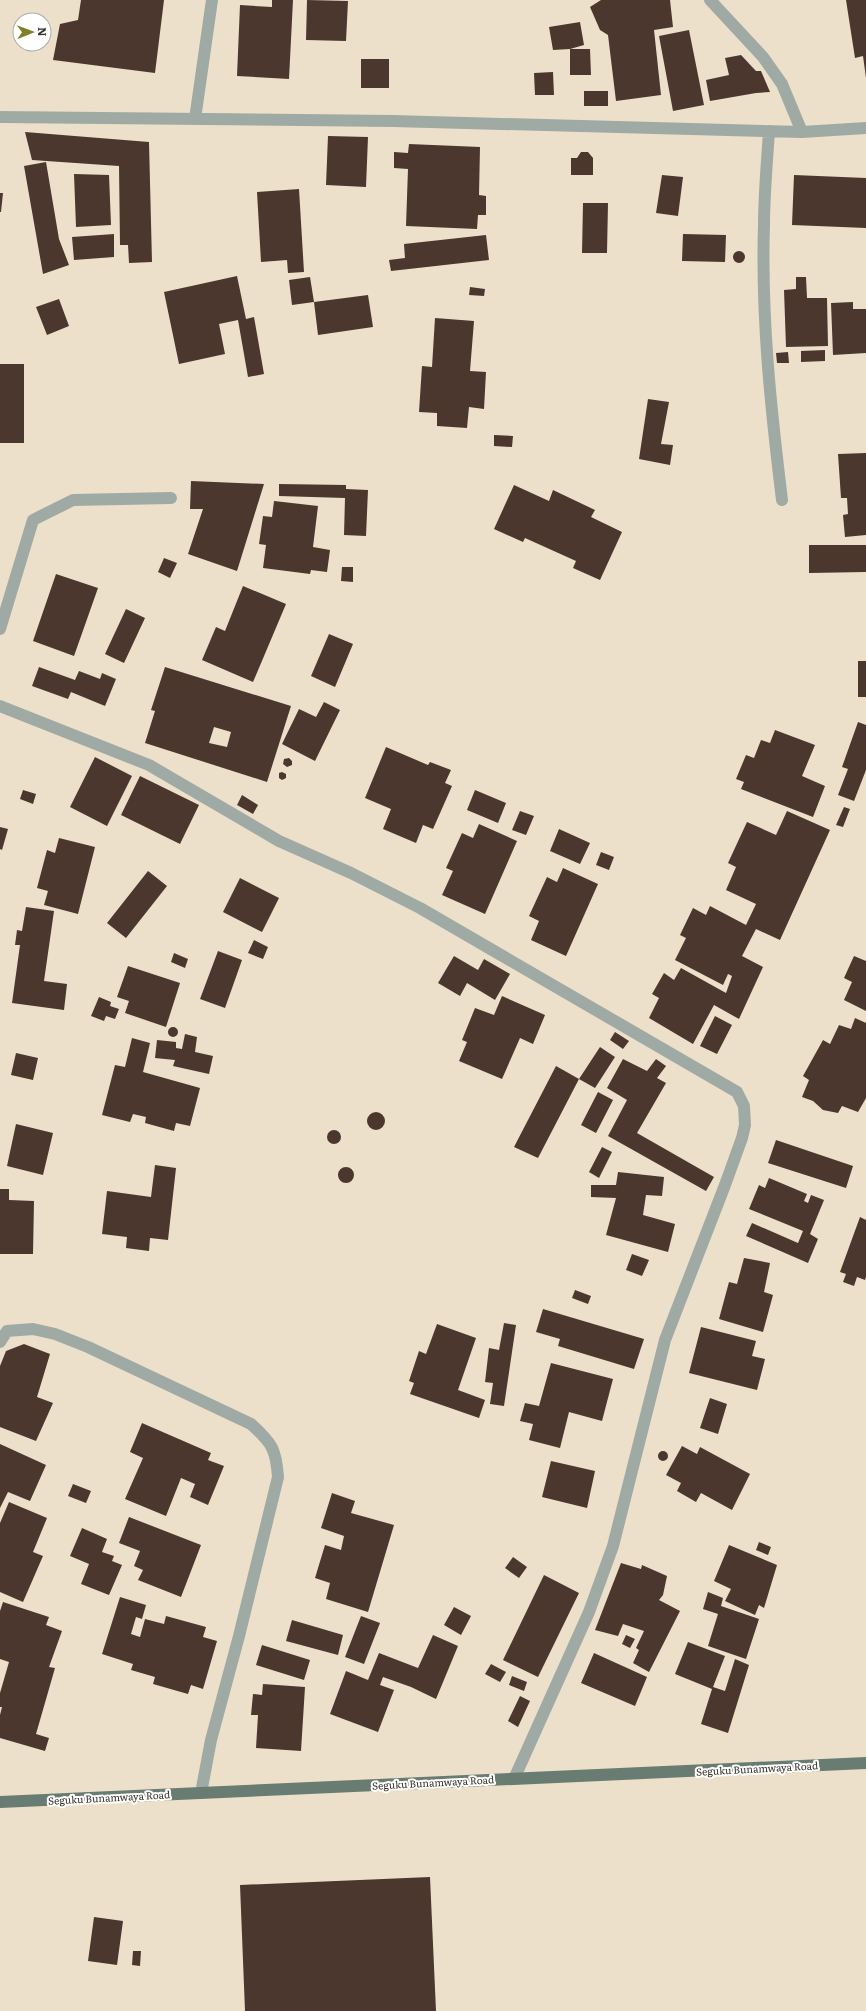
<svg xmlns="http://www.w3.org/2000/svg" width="866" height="2011" font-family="Literata,serif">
	<rect width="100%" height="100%" fill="#ede0ca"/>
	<path fill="#4b372e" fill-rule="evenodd" d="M81 0H164L155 73 53 60 60 24 78 20Z
		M272 0H293L289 79 237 76 240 5 272 7Z
		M307 0 348 1 346 41 306 40Z
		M601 0H670L673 27 654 30 661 95 616 101 608 35 600 30 590 7Z
		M846 0H866V78L863 56 855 58Z
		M580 22 584 45 570 49H590L591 75H570V49L553 50 549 27Z
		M689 30 704 105 673 111 659 36Z
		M741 55 756 71H761L770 92 756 93 710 101 706 80 729 75 725 58Z
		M361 59H389V88H361Z
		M553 72 554 95H535L534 73Z
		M584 91H608V106H584Z
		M25 132 149 142 152 262 129 263 128 245H120L119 166 32 160Z
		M328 136 368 137 366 187 326 185Z
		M409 144 480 147 479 195 486 196V215H478L477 229 406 226 408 169 394 168V152L408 153Z
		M581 152H588L593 158V175H571V158H577Z
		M46 162 59 239 69 265 43 274 24 166Z
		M74 174 109 175 111 225 76 227Z
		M662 175 683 177 678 216 656 213Z
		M794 175 866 178V228L792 225Z
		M299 189 304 272 288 273 287 260 261 262 257 192Z
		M0 193H3L1 212H0Z
		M583 203H608L607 253H582Z
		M114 234V257L74 260 72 237Z
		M683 234 726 235 725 262 682 261Z
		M486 235 489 260 391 271 389 260 405 258 404 244Z
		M733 257a6 6 0 1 1 12 0a6 6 0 1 1-12 0Z
		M237 276 246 319 254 317 264 374 248 377 238 320 219 324 225 354 179 364 164 292Z
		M310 277 314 302 292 305 289 280Z
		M796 277H806L807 298H827L828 346 786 347 784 290 796 289Z
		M470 287 485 289 484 296 469 295Z
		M368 295 373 327 318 335 314 302Z
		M59 299 69 326 47 335 36 307Z
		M853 302V309H866V353L833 355 831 303Z
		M435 318 474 321 470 371 486 372 484 409 469 407 467 428 437 426V413L419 412 422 366 432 367Z
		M825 350V361L801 362V351Z
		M788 352 789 363H777L776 353Z
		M0 364H24V443H0Z
		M648 399 669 402 661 444 673 445 670 465 639 459Z
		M494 435 513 436 512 447 494 446Z
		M866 453V535L845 537 843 515 848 514 847 498H841L838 454Z
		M191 481 264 484 237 571 188 554 203 509H190Z
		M279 484 346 485V489L368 490 366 536 344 535 345 498 279 496Z
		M514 485 549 501 553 490 595 510 591 517 622 532 600 580 573 568 576 561 525 538 523 542 494 529Z
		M274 501 318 506 313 547 330 550 327 572 311 570 310 574 263 568 266 545 259 544 263 516 272 517Z
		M809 545H866V572L809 573Z
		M164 558 177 563 170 578 158 572Z
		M342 567H353V582L341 581Z
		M56 574 98 588 74 656 33 641Z
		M243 586 286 604 253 682 202 660 216 627 225 631Z
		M126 609 145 618 124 663 105 654Z
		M329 634 353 644 335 687 311 676Z
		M858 661H866V697H858Z
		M39 667 75 680 79 671 100 679 102 673 116 679 105 706 71 692 68 699 32 686Z
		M165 667 291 706 267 782 145 743 155 711 151 710ZM214 727 231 732 227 747 209 743Z
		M324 702 340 710 315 761 282 744 299 709 316 717Z
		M858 722 866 725V770L854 801 838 795 848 769 842 767Z
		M775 730 815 745 802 776 825 786 813 817 741 789 744 782 736 779 746 755 754 758 761 740 770 743Z
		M386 747 428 765 430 762 451 770 445 783 452 786 433 829 423 825 416 843 383 829 391 809 365 798Z
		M95 757 132 776 107 826 70 807Z
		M289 758 292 761V765L287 767 283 764 284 759Z
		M282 772 286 774V778L282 780 279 778V773Z
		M140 776 199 805 180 844 121 815Z
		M23 790 36 794 33 804 20 799Z
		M475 790 506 803 498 823 467 810Z
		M242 795 258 805 253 814 237 805Z
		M844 807 850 809 843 827 836 825Z
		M520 811 534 816 526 835 512 830Z
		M787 811 830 830 780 940 756 929 742 956 763 967 739 1019 714 1005 693 1044 649 1018 659 998 652 994 664 973 674 980 681 968 726 993 732 976 728 974 723 985 675 960 686 938 680 935 693 908 706 915 710 906 746 925 756 904 726 890 736 867 728 863 747 822 776 835Z
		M479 824 517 841 485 914 442 895 453 871 446 868 462 833 473 838Z
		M0 827 8 829 2 850 0 849Z
		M559 829 590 843 580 864 550 851Z
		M59 838 95 847 78 914 44 905 48 891 37 888 47 850 55 853Z
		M601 852 614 857 609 870 596 865Z
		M563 868 598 884 566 956 531 940 539 921 529 916 547 877 557 882Z
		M148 871 167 886 126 938 107 923Z
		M240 878 279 898 262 932 223 912Z
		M26 907 54 911 44 981 67 984 64 1010 12 1003 20 945H15L17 930 22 931Z
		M254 940 268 947 263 959 248 953Z
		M218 951 242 960 225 1008 200 999Z
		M174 953 188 959 185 968 171 962Z
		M454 956 478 970 484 959 510 974 495 1000 467 983 460 996 438 983Z
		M854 956 866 961V1011L844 1000 852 982 844 978Z
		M128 966 180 983 166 1027 125 1013 129 1001 117 997Z
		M502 996 545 1015 533 1044 520 1038 502 1079 459 1061 467 1042 462 1040 475 1008 494 1015Z
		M99 997 111 1002 110 1006 119 1009 115 1019 106 1016 104 1021 91 1016Z
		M715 1016 732 1025 717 1054 700 1046Z
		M855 1018 866 1023V1098L858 1112 842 1106 838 1113 823 1110 813 1101 802 1097 809 1080 803 1076 823 1040 830 1044 839 1025 851 1029Z
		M168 1032a5 5 0 1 1 10 0a5 5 0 1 1-10 0Z
		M615 1032 629 1041 623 1049 610 1040Z
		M185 1034 197 1037 195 1052 213 1056 209 1074 173 1066 175 1060 155 1058 157 1040 176 1042V1048L182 1049Z
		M132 1038 150 1043 143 1072 200 1088 190 1126 176 1123 174 1131 145 1123 146 1117 133 1114 130 1122 102 1115 115 1065 125 1067Z
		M600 1047 615 1057 595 1088 579 1079 538 1158 514 1147 556 1066 579 1079Z
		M16 1053 38 1058 33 1080 11 1075Z
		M623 1059 647 1071 656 1059 666 1066 657 1078 666 1083 637 1133 714 1177 706 1191 608 1136 627 1100 607 1088Z
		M598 1092 613 1100 596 1133 581 1125Z
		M367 1121a9 9 0 1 1 18 0a9 9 0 1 1-18 0Z
		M16 1124 53 1133 43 1175 7 1166Z
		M327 1137a7 7 0 1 1 14 0a7 7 0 1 1-14 0Z
		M776 1140 853 1166 846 1188 768 1163Z
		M602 1147 612 1152 599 1178 589 1172Z
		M155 1165 176 1168 168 1240 150 1238 149 1251 126 1248 127 1237 102 1234 107 1191 151 1197Z
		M338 1175a8 8 0 1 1 16 0a8 8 0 1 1-16 0Z
		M618 1172 664 1177 662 1196 646 1195 643 1215 675 1224 668 1252 606 1235 616 1198 591 1197V1185H616Z
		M769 1178 807 1194 804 1201 808 1203 811 1195 824 1200 810 1234 818 1239 808 1263 746 1236 752 1223 798 1243 803 1231 749 1209 759 1185 765 1188Z
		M0 1189H9V1200L34 1201 33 1254H0Z
		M860 1217 866 1220V1277L865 1280 857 1277 854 1286 843 1282 846 1274 840 1272Z
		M632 1254 649 1260 642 1276 626 1270Z
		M744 1258 770 1263 764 1292 773 1295 763 1332 719 1319 729 1282 737 1284Z
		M575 1290 591 1296 588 1304 572 1298Z
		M543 1309 644 1339 634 1369 558 1346 560 1339 536 1332Z
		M504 1323 516 1325 504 1406 490 1404 493 1383 485 1382 489 1348 499 1350Z
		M437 1324 476 1338 458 1390 485 1400 479 1418 410 1394 414 1383 409 1381 419 1351 426 1354Z
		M701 1327 756 1341 752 1356 765 1359 757 1390 689 1373Z
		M24 1344 50 1354 37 1397 53 1403 36 1441 0 1427V1366L6 1351Z
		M551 1363 613 1379 602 1421 569 1412 560 1448 529 1440 533 1424 520 1421 525 1403 539 1406Z
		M710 1398 727 1404 718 1434 700 1428Z
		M142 1423 211 1453 208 1460 224 1466 208 1505 190 1497 195 1484 181 1478 166 1516 125 1499 143 1458 130 1452Z
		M0 1444 46 1465 30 1501 8 1492 0 1508Z
		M682 1446 697 1454 700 1447 750 1474 732 1510 701 1493 696 1502 677 1491 681 1483 666 1475Z
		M658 1456a5 5 0 1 1 10 0a5 5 0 1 1-10 0Z
		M551 1461 595 1471 587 1508 542 1497Z
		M73 1484 91 1491 86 1503 68 1496Z
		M332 1493 355 1501 351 1513 394 1525 368 1612 326 1599 330 1583 315 1578 325 1545 341 1550 344 1536 321 1528Z
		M9 1502 47 1518 33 1552 43 1556 23 1602 0 1592V1523Z
		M129 1517 201 1545 181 1597 138 1580 143 1570 134 1566 140 1551 119 1543Z
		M82 1528 107 1539 102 1552 114 1556 112 1561 122 1565 109 1595 81 1584 89 1564 70 1556Z
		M759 1542 771 1547 768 1555 756 1550Z
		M729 1545 777 1565 764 1608 759 1605 755 1615 725 1601 731 1589 714 1581Z
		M513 1557 527 1567 519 1578 505 1568Z
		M621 1563 641 1569 642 1565 667 1576 663 1595 659 1600 680 1611 649 1672 633 1663 639 1650 636 1648 644 1631 623 1624 618 1636 595 1630Z
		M544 1575 579 1593 538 1677 503 1660Z
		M708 1592 723 1598 721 1606 759 1619 746 1659 708 1646 718 1614 703 1609Z
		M120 1597 146 1605 142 1619 136 1617 131 1634 140 1637 145 1619 164 1624 166 1616 206 1627 203 1637 217 1641 203 1689 191 1685 188 1694 153 1684 155 1677 131 1670 133 1664 102 1654Z
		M3 1602 49 1617 46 1625 62 1631 49 1667 55 1668 36 1734 49 1738 45 1751 0 1738V1715L2 1707H0V1693L9 1662 0 1659V1611Z
		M454 1607 471 1616 461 1635 444 1625Z
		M361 1616 380 1623 364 1664 345 1657Z
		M292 1620 343 1635 338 1655 286 1641Z
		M433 1635 458 1646 436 1699 411 1687 383 1677 380 1685 394 1690 378 1732 330 1714 346 1671 368 1680 379 1653 418 1668Z
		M626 1635 635 1639 630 1648 622 1644Z
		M688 1642 725 1656 713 1687 725 1691 735 1659 749 1665 728 1733 701 1724 712 1689 675 1674Z
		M262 1645 310 1660 304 1680 256 1665Z
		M594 1653 647 1677 635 1706 581 1683Z
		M491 1664 506 1672 500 1682 485 1674Z
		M512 1676 527 1682 524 1691 509 1685Z
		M263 1684 305 1687 301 1751 256 1748 258 1715H251L253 1694 262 1695Z
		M520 1696 530 1701 518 1727 508 1721Z
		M430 1877 436 2011H245L240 1885Z
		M94 1917 123 1921 117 1965 88 1961Z
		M133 1951H141L140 1966 132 1965Z"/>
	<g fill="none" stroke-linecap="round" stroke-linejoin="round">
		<path stroke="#9faaa5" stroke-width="12" d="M710 0 763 57 782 84 802 132
			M0 117 393 121 802 132 866 128
			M195 119 212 0
			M769 131C767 163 764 194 764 225 761 317 771 410 782 500
			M0 629 33 520 73 500 171 498
			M0 706 149 765 279 841 351 873 420 908 737 1092 744 1106 745 1125 742 1138 725 1185 665 1340 613 1546 589 1612 514 1779
			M0 1342 7 1331 33 1329 55 1334 88 1347 251 1424C272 1443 276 1449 278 1477L239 1636 211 1740 201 1793"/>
		<path stroke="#687c72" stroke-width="12" d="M0 1802 866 1763"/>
	</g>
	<g text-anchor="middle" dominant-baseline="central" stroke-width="4" stroke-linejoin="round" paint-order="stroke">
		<g font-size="10" fill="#353027" stroke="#fff">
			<text transform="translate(757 1768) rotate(-3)">Seguku Bunamwaya Road</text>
			<text transform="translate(433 1782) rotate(-3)">Seguku Bunamwaya Road</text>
			<text transform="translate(109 1797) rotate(-3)">Seguku Bunamwaya Road</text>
		</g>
	</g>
	<g transform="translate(32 32) rotate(89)"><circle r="19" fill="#ffffff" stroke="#aeaca9"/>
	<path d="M0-3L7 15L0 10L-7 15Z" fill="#817e26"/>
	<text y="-6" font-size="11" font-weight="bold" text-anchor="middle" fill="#353027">N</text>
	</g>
</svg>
